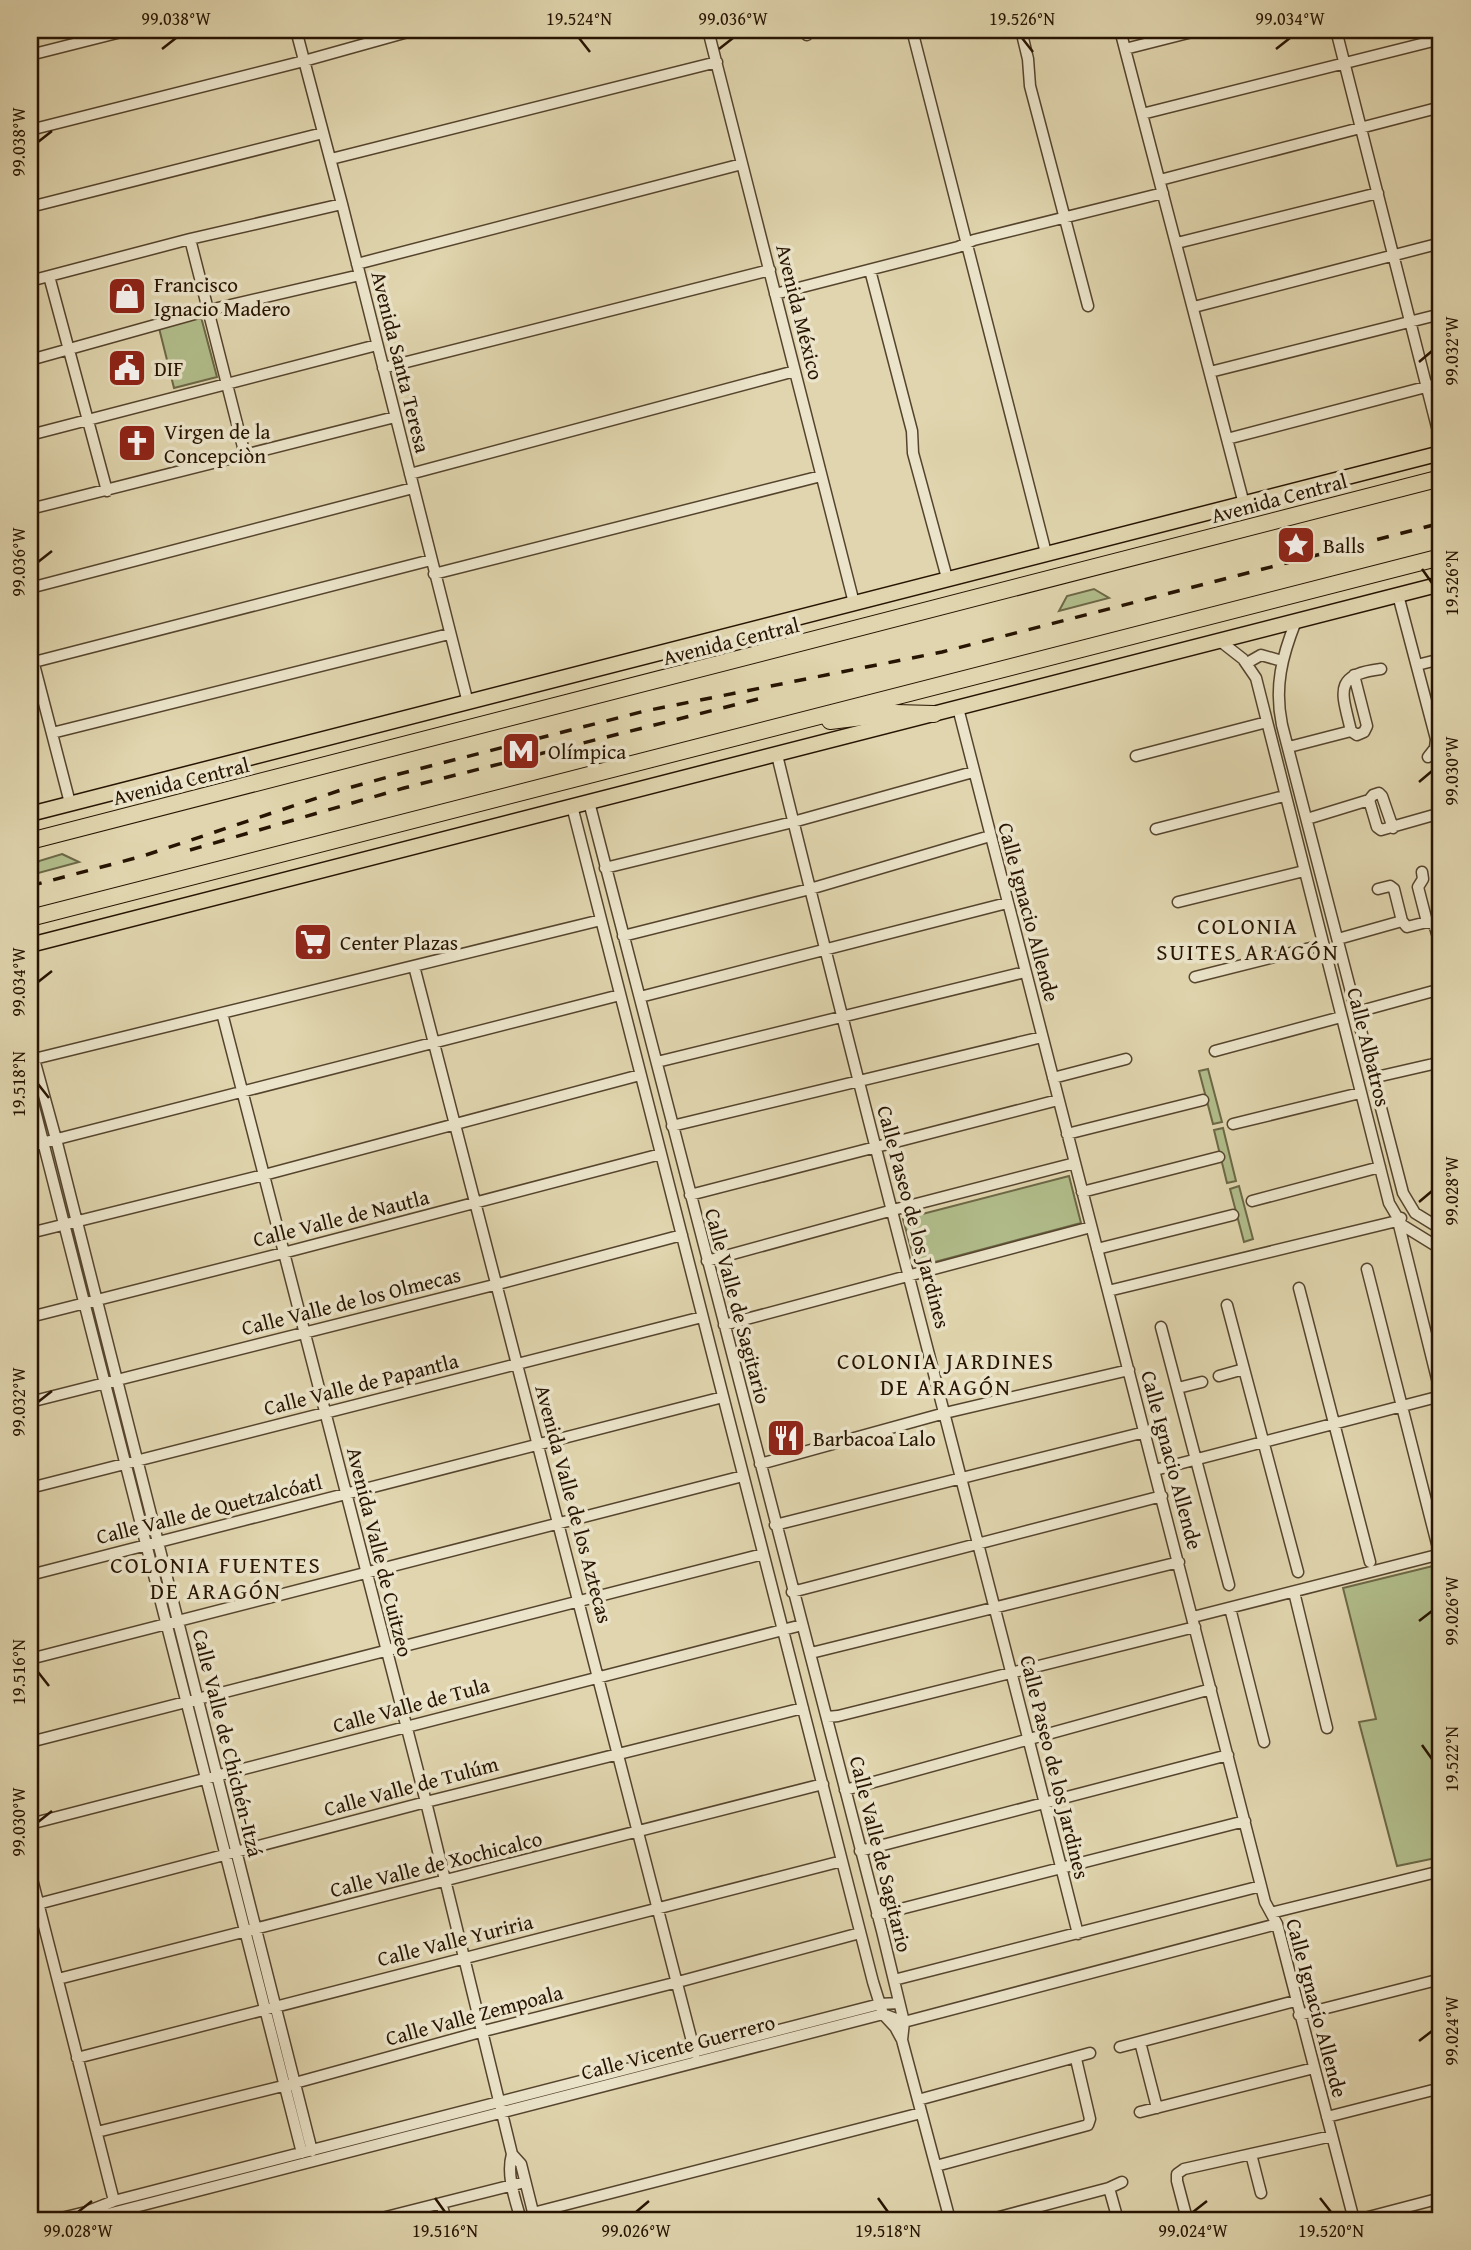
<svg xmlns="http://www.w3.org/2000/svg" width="1471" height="2250" font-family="'Gentium Book Plus',serif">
	<rect width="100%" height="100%" fill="#e0d5ae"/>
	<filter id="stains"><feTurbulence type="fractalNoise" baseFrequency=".00286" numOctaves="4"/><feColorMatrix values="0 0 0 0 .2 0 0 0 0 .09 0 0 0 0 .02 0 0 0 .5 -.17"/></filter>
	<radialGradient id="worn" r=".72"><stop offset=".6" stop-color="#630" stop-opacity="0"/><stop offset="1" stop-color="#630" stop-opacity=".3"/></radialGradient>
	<path fill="#b1bd8b" stroke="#6c6846" stroke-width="2" d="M201 317 217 377 174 388 159 328Z
		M1094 589 1109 598 1059 611 1067 596Z
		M62 854 79 862 31 875 39 861Z
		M1208 1069 1222 1122 1213 1124 1199 1071Z
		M1223 1128 1236 1181 1227 1183 1214 1130Z
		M1069 1176 1081 1223 916 1267 903 1219Z
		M1239 1186 1253 1239 1244 1242 1230 1189Z
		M1441 1564V1857L1397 1866 1359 1722 1376 1719 1343 1588Z"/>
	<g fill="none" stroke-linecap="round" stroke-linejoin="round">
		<g stroke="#55442d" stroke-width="13">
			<path id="minor" d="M296 30 342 204 468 703
				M708 30 854 603
				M806 30 807 35
				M912 30 1046 553
				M1021 30 1028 59 1030 86 1088 306
				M1120 30 1244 504
				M1336 30 1441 443
				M1125 49 1200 30
				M30 55 129 30
				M1142 114 1441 39
				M30 130 304 61 415 30
				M331 159 717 62
				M1160 180 1441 107
				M30 207 323 133
				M190 239 245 455
				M1177 243 1378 193
				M357 264 742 164
				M870 270 912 431 913 453 947 578
				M49 276 107 491
				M30 281 190 239 342 204
				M775 294 958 247 974 240 1163 193
				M1194 307 1441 243
				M30 360 209 310 360 275
				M383 368 770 270
				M1210 372 1441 314
				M30 435 377 345
				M1227 439 1441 383
				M410 474 795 371
				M30 509 395 417
				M434 574 821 476
				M30 588 413 488
				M1398 595 1436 739 1435 748 1428 757
				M1296 621C1282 656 1274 687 1282 725L1403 1193 1415 1213 1441 1229
				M1220 641 1243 659 1256 678 1389 1203 1402 1225 1441 1249
				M30 649 70 803
				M34 662 431 560
				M1247 663 1261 655 1282 661
				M1417 665 1441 659
				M958 708 1261 1886 1265 1902 1277 1924 1354 2220
				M1351 731C1342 692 1332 675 1381 669
				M52 733 449 634
				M1289 747 1351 731 1357 735 1364 732 1367 726 1354 675
				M777 755C873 1149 979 1540 1078 1934
				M1136 756 1267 722
				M1369 800 1377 827 1381 830 1441 813
				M589 802 882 1931 904 2022 902 2040
				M572 806 873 1982 883 2014 895 2027 902 2040 950 2220
				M1307 819 1369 800 1373 795 1379 793 1382 796 1393 828
				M1156 829 1284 796
				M605 868 793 822 973 772
				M1418 887 1427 922 1434 924 1437 934
				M1418 887 1423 879 1422 872
				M1378 889 1390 886 1394 889 1402 921
				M1178 902 1304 871
				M623 936 810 889 990 836
				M1338 939 1402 921 1407 927 1427 922
				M414 966 695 2053
				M1195 977 1322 945
				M640 997 1007 903
				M1357 1012 1441 989
				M222 1013 426 1802 512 2154 521 2164 535 2220
				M1215 1051 1341 1017
				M34 1059 56 1139 312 2151
				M30 1060 601 920
				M657 1062 1025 972
				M1053 1078 1126 1059
				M1372 1078 1433 1064 1441 1059
				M30 1091 302 2153
				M1233 1124 1360 1093
				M672 1126 1042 1037
				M1067 1134 1203 1100
				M30 1146 620 995
				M1082 1192 1219 1157
				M690 1195 1058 1100
				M1252 1201 1380 1167
				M1398 1221 1441 1395
				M30 1233 264 1175 640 1075
				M1097 1249 1233 1215
				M707 1261 893 1210 1075 1163
				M1367 1269 1437 1544
				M1299 1288 1370 1562
				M1108 1291 1397 1221 1401 1218
				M1227 1305 1298 1572
				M30 1317 283 1253 661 1154
				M724 1325 1091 1227
				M1161 1327 1229 1585
				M1219 1376 1244 1369
				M1178 1388 1202 1382
				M30 1402 498 1284 682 1235
				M760 1464 945 1413 1129 1370
				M1155 1470 1441 1396
				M30 1488 702 1317
				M775 1525 1145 1432
				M30 1575 723 1397
				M792 1592 1162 1496
				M1294 1592 1327 1728
				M1230 1608 1264 1742
				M1193 1617 1441 1554
				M811 1653 1179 1562
				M30 1659 743 1476
				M827 1717 838 1716 1195 1627
				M30 1742 763 1554
				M845 1790 1211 1689
				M30 1824 802 1625
				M860 1851 1228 1755
				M30 1871 114 2201
				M30 1906 426 1802 803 1708
				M1271 1913 1441 1871
				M877 1915 1245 1821
				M58 1979 823 1784
				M894 1980 1261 1886
				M1299 2015 1441 1979
				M1140 2042 1157 2108
				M1120 2047 1295 2001
				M77 2058 842 1861
				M918 2100 1090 2053
				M1140 2112 1314 2068
				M1327 2117 1441 2088
				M97 2132 295 2083 484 2031 678 1982 860 1933
				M512 2154C506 2175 515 2199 521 2220
				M1251 2154 1261 2193
				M936 2166 1088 2125 1090 2119 1076 2059
				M1109 2188 1118 2220
				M441 2203 446 2220
				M86 2212 108 2214 883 2014 904 2022 1277 1924
				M533 2213 921 2113
				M1187 2219 1177 2181V2174L1184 2169 1332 2136
				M53 2220 86 2212 114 2201 880 2004 899 2003
				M374 2220 525 2182
				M935 2220 949 2217
				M988 2220 1109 2188 1122 2182
				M1357 2220 1441 2198"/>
		</g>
		<g stroke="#271402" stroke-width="17">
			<path id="major" d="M30 814 1441 453
				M30 945 1441 584"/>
		</g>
		<g stroke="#271402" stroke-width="18">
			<path id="highway" d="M830 721 895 713 934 714
				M30 841 1441 478
				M30 918 1441 557"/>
		</g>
		<use href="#minor" stroke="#ebe4ca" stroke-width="10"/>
		<use href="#major" stroke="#e0d5ae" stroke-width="14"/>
		<use href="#highway" stroke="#e0d5ae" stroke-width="16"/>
		<path stroke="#271402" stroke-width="3.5" stroke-dasharray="12 12" stroke-linecap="butt" d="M190 850 404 788 758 699
			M30 886 143 856 341 790 399 774 645 711 942 652 1441 523"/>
	</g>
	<path fill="none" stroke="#271402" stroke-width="2.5" d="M579 38 590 52M1022 38 1033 52M162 49 176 38M719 49 733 38M1276 49 1290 38M38 142 52 131M1419 362 1432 351M38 562 52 551M1422 569 1432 583M1419 782 1432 771M38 982 52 971M38 1084 49 1098M1419 1202 1432 1191M38 1402 52 1391M1419 1621 1432 1611M38 1672 49 1686M1422 1745 1432 1759M38 1822 52 1811M1419 2041 1432 2031M435 2198 445 2212M878 2198 888 2212M1320 2198 1331 2212M78 2212 92 2201M636 2212 649 2201M1193 2212 1207 2201"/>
	<defs>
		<g id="shop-square" transform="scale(2.0125)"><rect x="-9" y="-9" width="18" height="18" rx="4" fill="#8f2418" stroke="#ebe4ca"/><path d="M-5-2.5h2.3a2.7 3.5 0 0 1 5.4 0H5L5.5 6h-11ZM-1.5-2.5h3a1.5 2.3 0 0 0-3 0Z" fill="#fff"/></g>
		<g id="civic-square" transform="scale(2.0125)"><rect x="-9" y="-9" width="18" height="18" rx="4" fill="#8f2418" stroke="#ebe4ca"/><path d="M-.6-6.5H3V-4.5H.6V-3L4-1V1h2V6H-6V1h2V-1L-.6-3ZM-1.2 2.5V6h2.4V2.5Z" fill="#fff"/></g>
		<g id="church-square" transform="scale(2.0125)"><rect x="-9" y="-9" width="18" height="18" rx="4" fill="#8f2418" stroke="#ebe4ca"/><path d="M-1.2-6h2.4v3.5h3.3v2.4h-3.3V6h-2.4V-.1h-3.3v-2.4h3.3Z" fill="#fff"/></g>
		<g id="sight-square" transform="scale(2.0125)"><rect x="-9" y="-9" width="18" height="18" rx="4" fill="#8f2418" stroke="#ebe4ca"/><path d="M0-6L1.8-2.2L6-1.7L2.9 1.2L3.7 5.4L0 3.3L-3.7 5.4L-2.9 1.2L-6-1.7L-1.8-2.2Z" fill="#fff"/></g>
		<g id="metro-square" transform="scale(2.0125)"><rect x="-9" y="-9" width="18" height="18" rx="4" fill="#8f2418" stroke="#ebe4ca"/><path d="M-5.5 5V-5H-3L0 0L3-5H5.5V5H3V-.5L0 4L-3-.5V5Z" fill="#fff"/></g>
		<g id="supermarket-square" transform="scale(2.0125)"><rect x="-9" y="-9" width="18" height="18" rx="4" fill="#8f2418" stroke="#ebe4ca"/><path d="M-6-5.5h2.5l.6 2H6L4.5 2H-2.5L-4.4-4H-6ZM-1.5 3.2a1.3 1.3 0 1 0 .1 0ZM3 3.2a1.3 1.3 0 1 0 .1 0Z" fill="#fff"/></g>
		<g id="restaurant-square" transform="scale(2.0125)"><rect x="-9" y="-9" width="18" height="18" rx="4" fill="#8f2418" stroke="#ebe4ca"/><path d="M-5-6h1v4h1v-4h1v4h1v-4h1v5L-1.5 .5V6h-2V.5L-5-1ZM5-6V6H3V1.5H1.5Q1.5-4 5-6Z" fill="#fff"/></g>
	</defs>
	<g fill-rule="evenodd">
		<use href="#shop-square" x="127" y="296"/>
		<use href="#civic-square" x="127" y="368"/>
		<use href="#church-square" x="137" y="443"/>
		<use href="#sight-square" x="1296" y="545"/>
		<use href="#metro-square" x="521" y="751"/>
		<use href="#supermarket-square" x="313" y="942"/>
		<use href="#restaurant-square" x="786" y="1438"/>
	</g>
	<g text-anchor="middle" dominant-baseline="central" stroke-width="7" stroke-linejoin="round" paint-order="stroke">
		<g font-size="21" fill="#271402" stroke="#ebe4ca" text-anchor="start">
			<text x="154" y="284">Francisco<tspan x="154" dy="24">Ignacio Madero</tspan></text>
			<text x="154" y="368">DIF</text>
			<text x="164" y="431">Virgen de la<tspan x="164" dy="24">Concepciòn</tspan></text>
			<text x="1323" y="545">Balls</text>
			<text x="548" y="751">Olímpica</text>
			<text x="340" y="942">Center Plazas</text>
			<text x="813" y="1438">Barbacoa Lalo</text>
		</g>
		<g font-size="21" fill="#271402" stroke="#ebe4ca">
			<text transform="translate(800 312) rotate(76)">Avenida México</text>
			<text transform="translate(401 362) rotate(76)">Avenida Santa Teresa</text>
			<text transform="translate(1279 498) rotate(-15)">Avenida Central</text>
			<text transform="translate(731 641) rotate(-14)">Avenida Central</text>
			<text transform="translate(181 781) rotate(-14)">Avenida Central</text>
			<text transform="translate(1029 912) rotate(75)">Calle Ignacio Allende</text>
			<text transform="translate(1369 1047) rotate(76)">Calle Albatros</text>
			<text transform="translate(914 1217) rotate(75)">Calle Paseo de los Jardines</text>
			<text transform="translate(341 1218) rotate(-14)">Calle Valle de Nautla</text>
			<text transform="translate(351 1301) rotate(-14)">Calle Valle de los Olmecas</text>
			<text transform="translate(738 1306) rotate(75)">Calle Valle de Sagitario</text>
			<text transform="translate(361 1384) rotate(-14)">Calle Valle de Papantla</text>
			<text transform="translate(1172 1460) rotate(75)">Calle Ignacio Allende</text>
			<text transform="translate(574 1504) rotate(75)">Avenida Valle de los Aztecas</text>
			<text transform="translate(209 1509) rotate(-14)">Calle Valle de Quetzalcóatl</text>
			<text transform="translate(380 1552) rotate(76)">Avenida Valle de Cuitzeo</text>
			<text transform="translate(411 1705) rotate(-15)">Calle Valle de Tula</text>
			<text transform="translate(228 1743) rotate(76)">Calle Valle de Chichén-Itzá</text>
			<text transform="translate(1055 1767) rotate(76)">Calle Paseo de los Jardines</text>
			<text transform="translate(411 1786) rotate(-15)">Calle Valle de Tulúm</text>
			<text transform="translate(881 1854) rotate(76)">Calle Valle de Sagitario</text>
			<text transform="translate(436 1864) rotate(-14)">Calle Valle de Xochicalco</text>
			<text transform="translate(455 1940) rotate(-14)">Calle Valle Yuriria</text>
			<text transform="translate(1317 2008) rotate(75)">Calle Ignacio Allende</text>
			<text transform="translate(474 2015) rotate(-15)">Calle Valle Zempoala</text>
			<text transform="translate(678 2047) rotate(-15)">Calle Vicente Guerrero</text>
		</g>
		<g font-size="23" letter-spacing="2" fill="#271402" stroke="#ebe4ca">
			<text x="1248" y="925">COLONIA<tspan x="1248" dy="26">SUITES ARAGÓN</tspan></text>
			<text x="946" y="1360">COLONIA JARDINES<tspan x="946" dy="26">DE ARAGÓN</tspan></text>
			<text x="216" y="1564">COLONIA FUENTES<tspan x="216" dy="26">DE ARAGÓN</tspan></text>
		</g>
	</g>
	<rect width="1471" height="2250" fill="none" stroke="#e0d5ae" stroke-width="77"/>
	<rect x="38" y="38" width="1394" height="2174" fill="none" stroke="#271402" stroke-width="2.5"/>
	<g font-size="18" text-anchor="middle" fill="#271402">
		<text x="176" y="25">99.038°W</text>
		<text x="579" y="25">19.524°N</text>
		<text x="733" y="25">99.036°W</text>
		<text x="1022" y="25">19.526°N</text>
		<text x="1290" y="25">99.034°W</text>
		<text transform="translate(19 142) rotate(-90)" y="6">99.038°W</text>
		<text transform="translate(1452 351) rotate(-90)" y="6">99.032°W</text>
		<text transform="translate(19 562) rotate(-90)" y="6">99.036°W</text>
		<text transform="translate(1452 583) rotate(-90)" y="6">19.526°N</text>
		<text transform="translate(1452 771) rotate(-90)" y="6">99.030°W</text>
		<text transform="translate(19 982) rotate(-90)" y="6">99.034°W</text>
		<text transform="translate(19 1084) rotate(-90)" y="6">19.518°N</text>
		<text transform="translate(1452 1191) rotate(-90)" y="6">99.028°W</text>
		<text transform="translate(19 1402) rotate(-90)" y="6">99.032°W</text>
		<text transform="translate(1452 1611) rotate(-90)" y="6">99.026°W</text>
		<text transform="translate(19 1672) rotate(-90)" y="6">19.516°N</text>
		<text transform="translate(1452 1759) rotate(-90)" y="6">19.522°N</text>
		<text transform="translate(19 1822) rotate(-90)" y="6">99.030°W</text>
		<text transform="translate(1452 2031) rotate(-90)" y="6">99.024°W</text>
		<text x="78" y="2237">99.028°W</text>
		<text x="445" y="2237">19.516°N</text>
		<text x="636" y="2237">99.026°W</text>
		<text x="888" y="2237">19.518°N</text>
		<text x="1193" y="2237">99.024°W</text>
		<text x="1331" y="2237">19.520°N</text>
	</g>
	<rect width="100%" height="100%" filter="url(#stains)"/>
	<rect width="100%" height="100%" fill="url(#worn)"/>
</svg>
